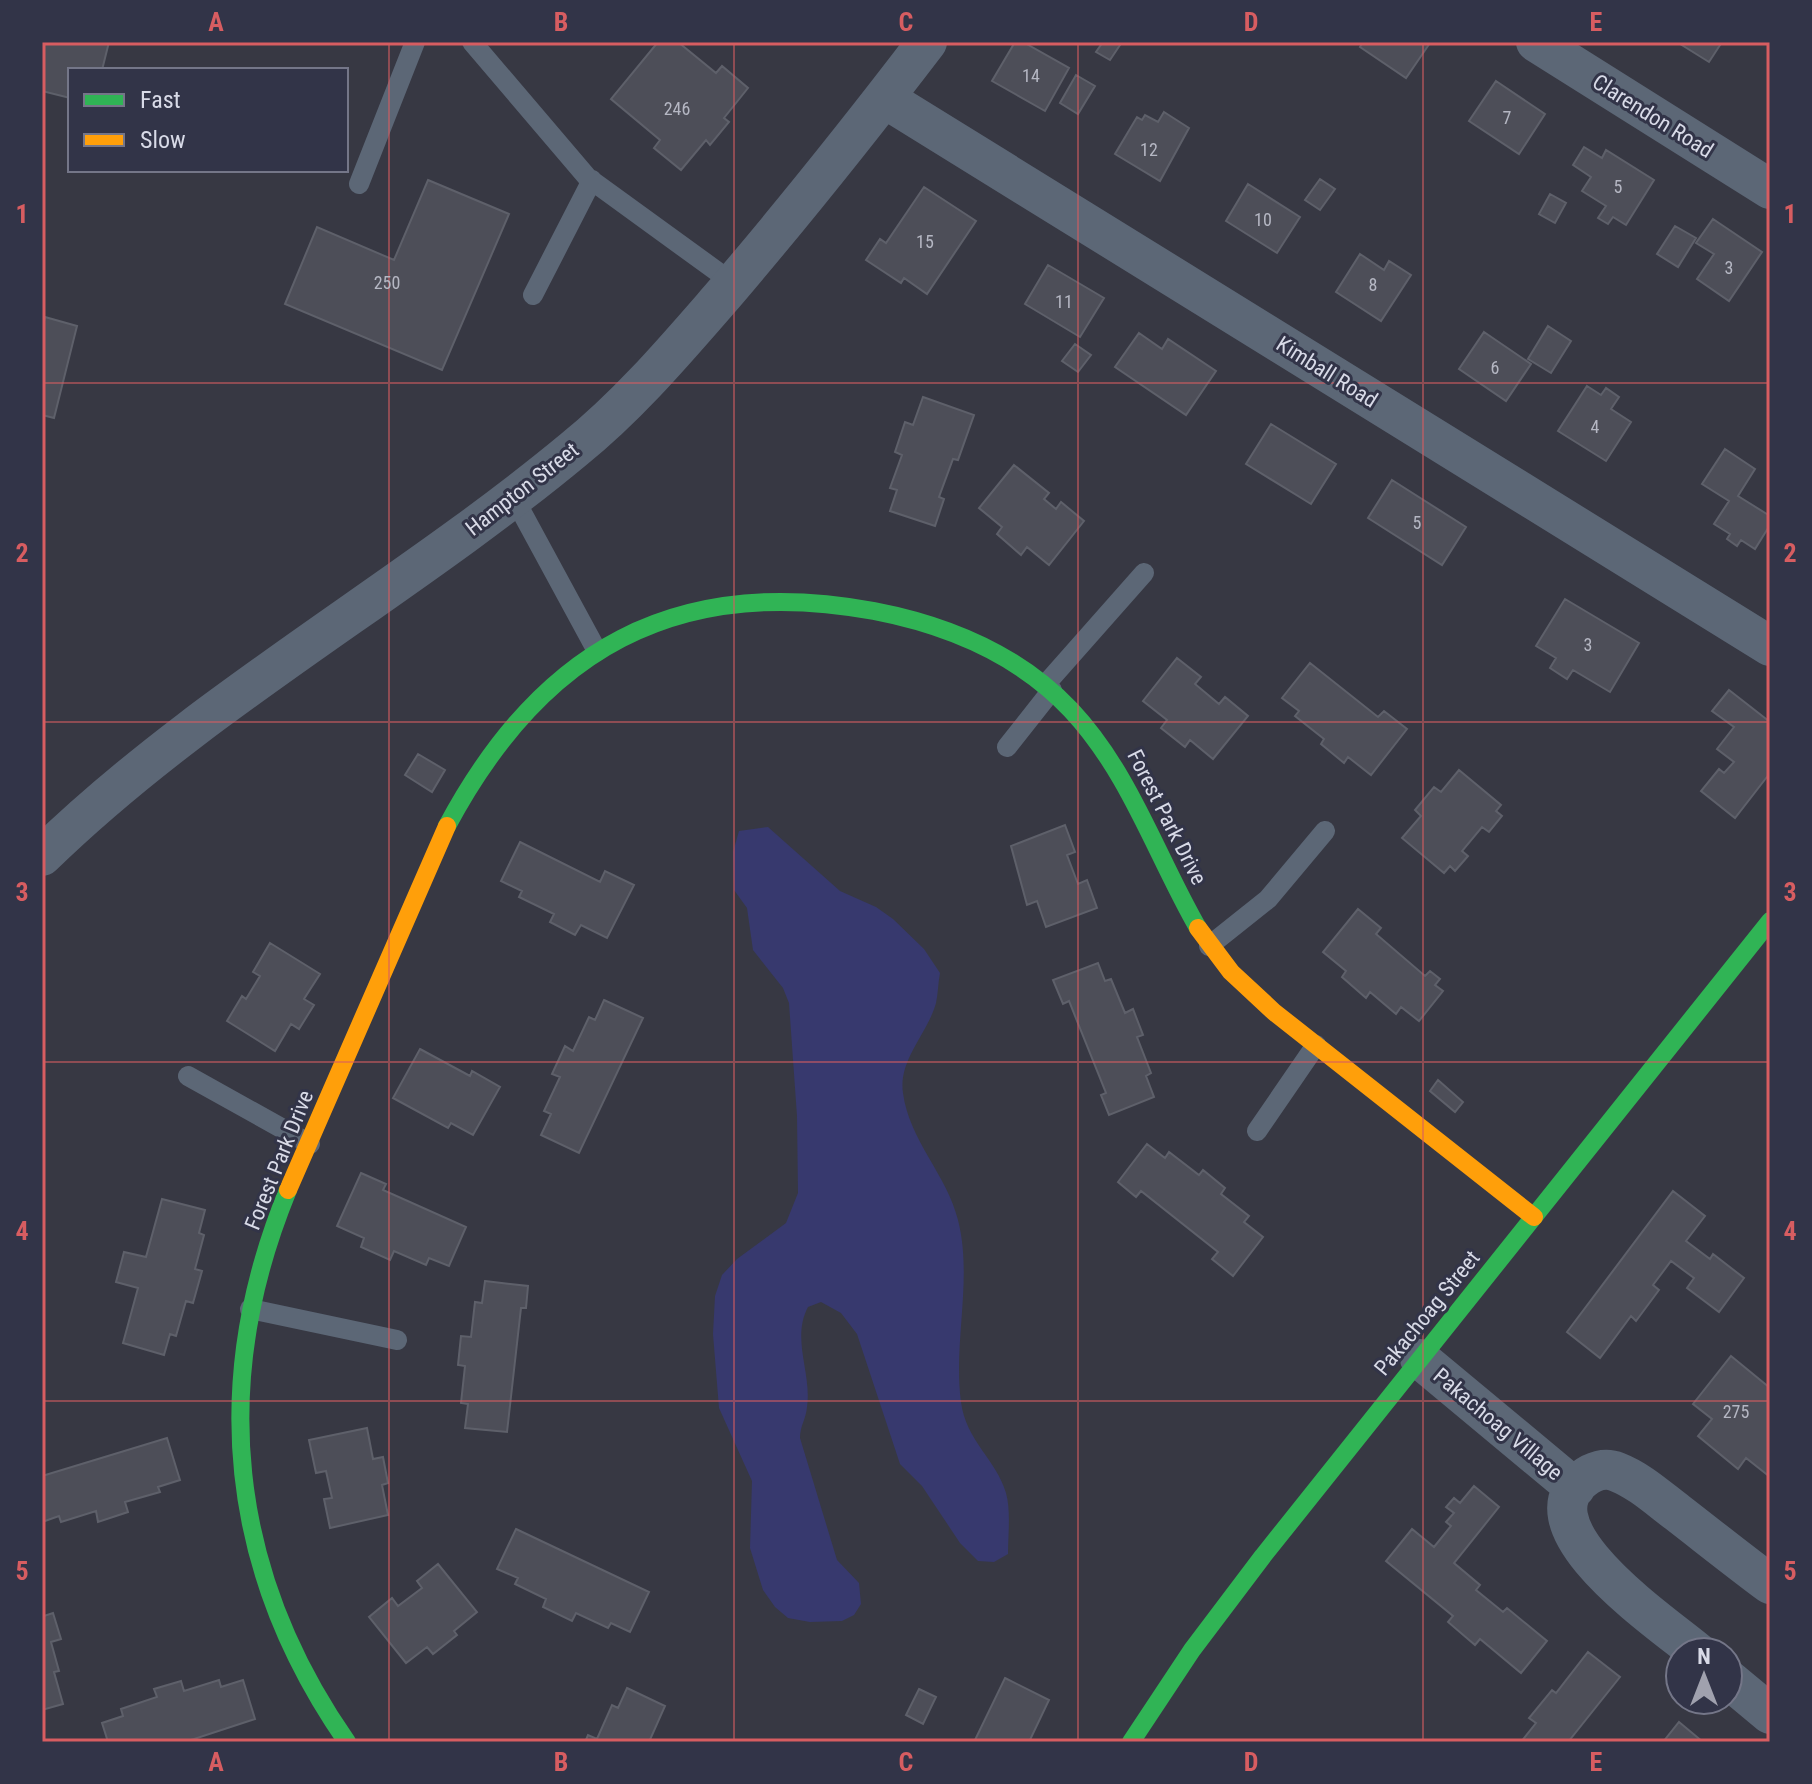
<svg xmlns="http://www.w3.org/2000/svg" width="1812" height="1784" font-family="'Roboto Condensed',sans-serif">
	<rect width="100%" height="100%" fill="#373843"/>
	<path fill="#37396e" d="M768 827 840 891 876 907 893 919 924 949 940 973C938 983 938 994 936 1003 928 1033 898 1060 903 1093 909 1140 947 1175 958 1220 973 1279 953 1342 961 1402 966 1441 996 1459 1006 1493 1011 1511 1008 1535 1008 1554L994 1562 978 1561 960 1543 922 1486 900 1464 857 1334 841 1313 821 1302 808 1307C791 1339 812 1373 807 1407 806 1419 800 1426 800 1438L837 1560 859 1583 861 1604 854 1615 842 1621 810 1622 788 1618 775 1607 763 1590 750 1548 752 1481 719 1408 713 1334 715 1296 722 1275 737 1259 786 1223 798 1193 797 1116 789 1003 783 988 753 950 747 908 734 890 733 852 739 831Z"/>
	<path fill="#4d4e58" stroke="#5e606a" stroke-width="2" d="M42 42H109L102 70H70V98L42 91Z
		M658 42H678L716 73 722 66 748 88 724 118 729 122 710 145 706 140 681 170 654 148 660 140 611 99Z
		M1015 42H1023L1069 68 1045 111 992 81Z
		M1103 42H1122L1110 60 1096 52Z
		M1363 42H1428L1430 43 1406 78 1360 47Z
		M1677 42H1722L1709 62Z
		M1076 75 1095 86 1078 114 1060 103Z
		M1496 81 1545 114 1519 154 1469 121Z
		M1164 112 1189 128 1160 181 1115 154 1137 117 1142 120 1145 115 1158 122Z
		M1584 147 1602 158 1606 150 1654 180 1626 225 1613 217 1608 224 1598 218 1606 206 1582 191 1591 177 1573 165Z
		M1320 179 1335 189 1320 210 1305 200Z
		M428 180 509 214 442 370 285 304 317 227 394 260Z
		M1248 184 1300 217 1277 253 1226 221Z
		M924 187 976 221 927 294 904 278 901 283 866 260 880 239 886 243Z
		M1550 194 1566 203 1555 223 1539 214Z
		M1713 219 1762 252 1729 301 1697 279 1714 254 1696 243Z
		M1675 226 1696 238 1678 267 1657 254Z
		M1360 254 1384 270 1389 261 1411 275 1381 321 1336 292Z
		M1048 265 1104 298 1080 337 1025 304Z
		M45 317 77 326 54 418 42 415V330Z
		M1548 326 1571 341 1551 373 1528 359Z
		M1484 332 1531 364 1506 401 1459 369Z
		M1139 333 1162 349 1168 339 1216 371 1186 415 1115 367Z
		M1075 344 1091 355 1078 372 1062 361Z
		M1587 386 1601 395 1606 388 1619 397 1611 409 1631 422 1606 461 1558 431Z
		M923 397 974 415 958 460 953 459 939 497 944 499 935 526 890 511 897 490 890 488 902 455 895 452 905 422 913 425Z
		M1271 424 1336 464 1311 504 1246 464Z
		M1725 449 1755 469 1738 496 1770 516V525L1755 549 1741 540 1737 546 1727 539 1730 534 1714 524 1729 501 1702 484Z
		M1014 465 1049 493 1044 499 1056 509 1061 502 1084 521 1049 565 1027 547 1021 555 997 534 1002 527 979 508Z
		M1392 480 1466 527 1442 565 1368 518Z
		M1565 599 1639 643 1610 692 1573 670 1567 679 1550 668 1556 658 1536 646Z
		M1177 658 1201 677 1195 684 1219 704 1225 697 1248 716 1213 759 1190 740 1185 747 1161 728 1167 720 1143 701Z
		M1310 663 1378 717 1384 711 1407 729 1371 775 1348 757 1344 763 1321 744 1324 739 1295 716 1299 711 1282 698Z
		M1729 690 1770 722V773L1735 818 1701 791 1719 769 1724 773 1734 762 1717 749 1734 727 1712 711Z
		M418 754 445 770 432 792 405 775Z
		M1459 770 1501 805 1496 811 1502 816 1489 832 1482 827 1462 851 1468 856 1455 871 1450 866 1444 873 1402 838 1421 816 1415 810 1434 787 1441 792Z
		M1065 825 1075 852 1067 855 1078 884 1087 880 1097 908 1046 927 1037 901 1027 905 1011 846Z
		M520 842 600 882 605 871 634 885 607 938 581 925 575 935 550 922 554 914 519 897 522 891 501 881Z
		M1358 909 1381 928 1376 934 1425 976 1430 971 1440 979 1435 985 1443 991 1419 1021 1401 1007 1396 1014 1370 992 1366 998 1342 977 1346 971 1323 952Z
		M270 943 320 974 304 999 314 1005 299 1029 291 1024 275 1051 227 1021 242 996 246 999 260 976 253 972Z
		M1098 963 1105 981 1111 979 1125 1013 1133 1009 1143 1035 1137 1037 1151 1073 1146 1076 1154 1097 1109 1115 1101 1095 1106 1093 1069 1001 1063 1004 1053 980Z
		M604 1000 643 1018 579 1153 541 1135 551 1114 544 1111 560 1077 552 1074 565 1046 573 1051 589 1017 595 1020Z
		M420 1049 470 1076 472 1071 500 1087 473 1135 451 1123 448 1128 393 1098Z
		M1438 1080 1463 1102 1455 1112 1430 1091Z
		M1147 1144 1165 1158 1169 1152 1199 1175 1203 1170 1225 1188 1221 1194 1249 1216 1244 1222 1263 1237 1233 1276 1212 1259 1218 1252 1141 1191 1136 1197 1118 1182Z
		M361 1173 386 1184 383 1190 466 1227 449 1266 429 1258 426 1265 394 1251 390 1260 361 1247 364 1238 337 1226Z
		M1673 1191 1705 1216 1686 1241 1710 1259 1713 1254 1744 1278 1719 1312 1687 1288 1694 1278 1671 1261 1653 1285 1659 1290 1636 1321 1631 1316 1600 1358 1567 1332Z
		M162 1199 205 1210 199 1233 204 1235 195 1269 202 1271 193 1303 186 1301 176 1336 170 1334 164 1355 123 1343 138 1288 116 1282 124 1252 146 1257Z
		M485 1281 528 1286 526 1308H521L507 1432 465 1428 468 1404 461 1403 465 1366 458 1365 461 1336 471 1337 475 1302 482 1303Z
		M1731 1356 1770 1388V1477L1746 1458 1738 1469 1698 1436 1712 1419 1693 1404Z
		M367 1428 373 1459 383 1457 388 1483 382 1485 388 1515 330 1528 324 1499 332 1498 326 1471 316 1473 309 1440Z
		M167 1438 180 1480 158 1487 160 1492 125 1502 128 1512 98 1522 96 1511 61 1522 59 1516 42 1522V1476Z
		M1474 1486 1499 1507 1454 1563 1480 1585 1476 1590 1503 1612 1507 1608 1547 1641 1521 1673 1480 1639 1475 1645 1448 1622 1453 1616 1386 1561 1412 1529 1434 1547 1451 1526 1446 1522 1454 1513 1446 1507 1454 1498 1460 1503Z
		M516 1529 649 1592 630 1632 611 1623 608 1628 576 1613 572 1621 543 1607 546 1599 515 1584 518 1578 497 1569Z
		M438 1564 477 1612 454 1631 457 1635 433 1654 427 1647 406 1663 369 1617 392 1598 398 1606 422 1588 417 1581Z
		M42 1611 44 1616 53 1613 61 1639 51 1642 59 1671 54 1672 63 1704 42 1710Z
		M1588 1652 1620 1677 1568 1742H1521L1536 1723 1529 1718 1552 1690 1556 1693Z
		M1005 1678 1049 1700 1029 1742H974Z
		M219 1680 221 1687 243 1680 255 1719 185 1742H108L102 1723 123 1716 121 1709 157 1697 154 1689 181 1681 184 1691Z
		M627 1688 665 1706 649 1742H585L588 1735 597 1739 612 1705 618 1708Z
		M919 1689 936 1697 923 1724 906 1715Z
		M1679 1722 1703 1742H1663Z"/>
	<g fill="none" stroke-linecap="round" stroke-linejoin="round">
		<path stroke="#5c6776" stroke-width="20" d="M472 42 587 177 733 283
			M359 184 415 42
			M533 295 592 180
			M514 498 597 651
			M1045 685 1144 573
			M1007 747 1052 690
			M1209 946 1268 899 1325 831
			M188 1076 310 1144
			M1257 1131 1316 1045
			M250 1309 397 1340"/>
		<path stroke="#5c6776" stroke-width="40" d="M1536 42 1770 189
			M884 98 1770 646
			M42 856C200 702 403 591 573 450 630 404 677 348 725 293 795 211 862 127 927 42
			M1420 1359 1575 1488
			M1697 1652C1664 1624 1520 1528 1583 1479 1593 1471 1605 1467 1617 1472 1640 1481 1659 1499 1678 1513 1709 1537 1739 1561 1770 1584
			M1728 1679 1770 1714"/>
		<path stroke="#30b455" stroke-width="18" d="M447 826C541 650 675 574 874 611 947 625 1019 655 1071 710 1130 773 1156 855 1198 928
			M288 1190C209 1382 228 1571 347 1742
			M1131 1742 1192 1650 1263 1556 1770 921"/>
		<path stroke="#ff9f0a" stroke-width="18" d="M1198 928 1231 972 1274 1012 1534 1217
			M288 1190 447 826"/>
	</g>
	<path fill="none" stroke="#d75d61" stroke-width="2" stroke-opacity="0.55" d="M389 42V1742M734 42V1742M1078 42V1742M1423 42V1742M42 383H1770M42 722H1770M42 1062H1770M42 1401H1770"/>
	<g text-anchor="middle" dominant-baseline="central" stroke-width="6" stroke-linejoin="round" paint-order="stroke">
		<g font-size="18" fill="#b5b7c3">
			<text x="1031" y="75">14</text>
			<text x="677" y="108">246</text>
			<text x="1507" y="117">7</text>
			<text x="1149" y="149">12</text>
			<text x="1618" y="186">5</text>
			<text x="1263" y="219">10</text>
			<text x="925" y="241">15</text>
			<text x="1729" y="267">3</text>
			<text x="387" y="282">250</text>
			<text x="1373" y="284">8</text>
			<text x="1064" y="301">11</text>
			<text x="1495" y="367">6</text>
			<text x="1595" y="426">4</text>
			<text x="1417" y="522">5</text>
			<text x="1588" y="644">3</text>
			<text x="1736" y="1411">275</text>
		</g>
		<g font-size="22" fill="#d8dae7" stroke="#323448">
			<text transform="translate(1653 116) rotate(32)">Clarendon Road</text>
			<text transform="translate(1327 372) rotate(32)">Kimball Road</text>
			<text transform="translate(522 489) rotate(-38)">Hampton Street</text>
			<text transform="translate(1167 817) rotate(63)">Forest Park Drive</text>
			<text transform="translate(279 1160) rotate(-68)">Forest Park Drive</text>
			<text transform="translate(1427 1313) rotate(-51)">Pakachoag Street</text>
			<text transform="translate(1498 1424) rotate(40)">Pakachoag Village</text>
		</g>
	</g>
	<rect width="1812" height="1784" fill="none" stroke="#323448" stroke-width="88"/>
	<rect x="68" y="68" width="280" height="104" fill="#323448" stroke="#747688" stroke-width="2"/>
	<rect x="84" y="94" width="40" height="12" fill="#30b455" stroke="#747688" stroke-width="2"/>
	<text x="140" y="108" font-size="24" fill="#d8dae7">Fast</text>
	<rect x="84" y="134" width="40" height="12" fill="#ff9f0a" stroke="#747688" stroke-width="2"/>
	<text x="140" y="148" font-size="24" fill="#d8dae7">Slow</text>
	<g transform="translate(1704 1676)"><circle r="38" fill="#323448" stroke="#747688" stroke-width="2"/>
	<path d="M0-6L14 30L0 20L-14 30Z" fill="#a0a1ae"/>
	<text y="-12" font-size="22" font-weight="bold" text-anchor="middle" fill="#d8dae7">N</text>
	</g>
	<rect x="44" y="44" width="1724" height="1696" fill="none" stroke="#d75d61" stroke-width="3"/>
	<g font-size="26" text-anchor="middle" font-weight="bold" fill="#d75d61">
		<text x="216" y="31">A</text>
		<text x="561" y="31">B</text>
		<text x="906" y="31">C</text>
		<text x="1251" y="31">D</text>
		<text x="1596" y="31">E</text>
		<text x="22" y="223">1</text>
		<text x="1790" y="223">1</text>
		<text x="22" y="562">2</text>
		<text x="1790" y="562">2</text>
		<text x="22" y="901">3</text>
		<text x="1790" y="901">3</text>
		<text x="22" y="1240">4</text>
		<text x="1790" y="1240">4</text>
		<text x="22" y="1580">5</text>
		<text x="1790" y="1580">5</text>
		<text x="216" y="1771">A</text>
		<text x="561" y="1771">B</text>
		<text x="906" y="1771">C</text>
		<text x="1251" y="1771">D</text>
		<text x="1596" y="1771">E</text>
	</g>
</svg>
